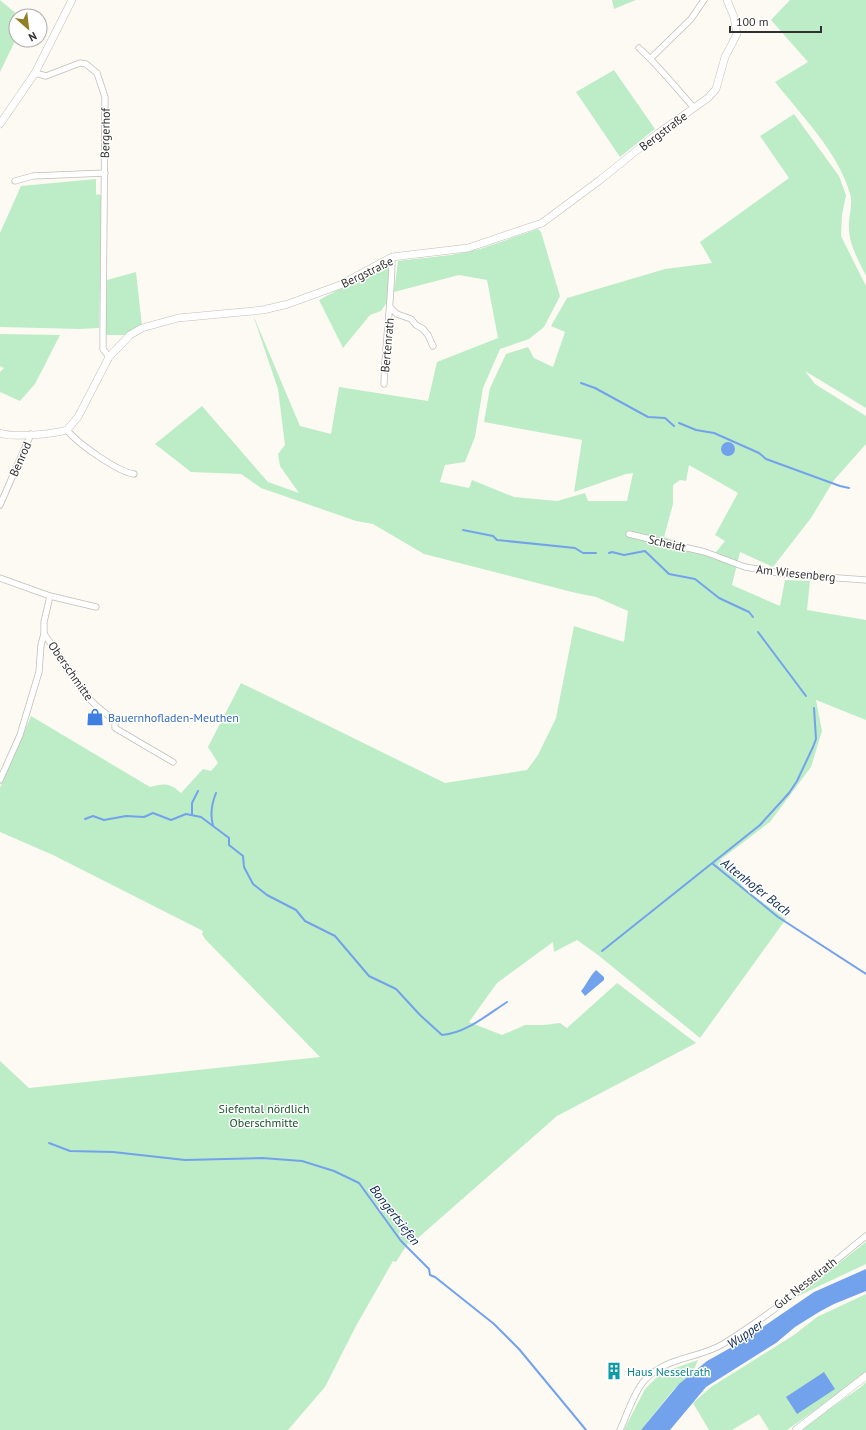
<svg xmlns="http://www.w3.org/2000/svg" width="866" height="1430" font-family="'PT Sans',sans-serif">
	<rect width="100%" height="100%" fill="#fdfaf4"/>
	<path fill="#bdedc6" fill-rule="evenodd" d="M0 0 19 16H16V39L0 72Z
		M612 0H636L614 9Z
		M790 0H866V276C858 259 848 244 849 224 849 215 853 203 850 194 839 153 801 115 775 82L808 62 771 20Z
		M614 70 655 129 620 157 576 92Z
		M794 114 839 176 846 195 842 215 841 236 866 286V408L805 371 815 384 866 416V444L834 480 811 518 773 567 740 552 732 585 780 606 785 580 810 581 807 610 866 620V720L816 700 822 731 811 767 770 822 720 860 747 891 786 919 700 1038 598 955 577 940 554 952 553 942 497 983 469 1022 502 1035 525 1025H544L560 1023 567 1028 617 983 696 1043 557 1116 410 1245 408 1243 396 1262 393 1261 356 1326 325 1387 288 1430H0V1061L29 1088 320 1057 205 939 202 934 203 931 53 855 0 832V788L31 716 150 787C164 783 170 783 181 793L203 769 211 771 218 763 208 747 241 683 445 783 527 770 538 755 556 718 574 626 624 642 628 611 596 597 576 593 424 554 373 524 356 521 261 488 241 474 191 472 155 444 202 406 268 482 299 493 280 466 278 454 285 445 278 389 253 315 300 426 331 434 339 387 428 401 437 362 498 338 487 280 459 275 394 292 398 261 451 255 480 249 538 229 541 232 560 296 544 327 529 339 500 349 483 388 475 437 465 462 445 465 440 482 469 488 472 480 514 497 557 501 585 493 588 501H627L633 473 626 474 574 492 582 440 484 422 490 388 506 354 528 347 534 358 553 367 565 332 551 326 567 298 665 269 712 263 700 242 789 178 760 136ZM689 465 738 493 715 535 725 541 713 556 664 537 673 504V485L680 480 686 481Z
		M96 179V195L99 194 102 197 99 328 80 329 0 327V233L21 186Z
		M386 264 390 267 388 301 381 311 370 315 343 348 319 300Z
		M136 272 142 326 126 335H105L107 280Z
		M0 334 60 335 35 384 20 401 0 392V372L4 368 0 366Z
		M866 1242V1264L796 1297Z
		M866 1294V1374L787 1430H769L759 1414 732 1430H709L693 1403 711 1387 794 1335 817 1317Z
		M698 1360 693 1372 674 1389 641 1430H624L645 1389 661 1373Z
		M866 1382V1430H799L861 1387Z"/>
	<path fill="#73a2ec" d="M721 449a7 7 0 1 1 14 0a7 7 0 1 1-14 0Z
		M596 970 604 977V980L585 996 581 991C587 984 589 977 596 970Z
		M866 1269V1291L834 1304 819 1312 795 1327 776 1343 706 1387 670 1430H641L679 1384 707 1361 741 1342 814 1292Z
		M824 1372 835 1389 797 1414 786 1397Z"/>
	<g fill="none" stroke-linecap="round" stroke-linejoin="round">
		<path stroke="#73a2ec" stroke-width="2" d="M581 383 595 388 648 417 665 418 674 426
			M679 423 696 430 714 433 759 453 766 459 840 486 849 488
			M463 530 493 536 497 540 575 548 583 553H596
			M609 553 612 552 624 555 645 551 669 574 695 579 719 598 749 612 753 617
			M758 632 806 696
			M192 815V803L198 791
			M85 819 93 816 104 820 126 816 144 817 153 813 171 820 186 814 201 817 229 838V845L243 856 244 867 253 884 267 895 296 910 305 921 335 936 369 976 396 989 420 1015 442 1035C466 1033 487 1015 507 1002
			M213 825C210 815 212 803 216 793
			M713 864 778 917 866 974
			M602 951 760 825 789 793 797 781 813 747 816 739 814 708
			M49 1143 70 1151 113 1152 185 1160 262 1158 302 1161 334 1171 359 1183 401 1241 429 1269 430 1275 435 1277 494 1324 519 1349 586 1430"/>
		<g stroke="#c1beb8" stroke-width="7">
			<path id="minor" d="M639 48C659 66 676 88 694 108
				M651 58 691 19 704 0
				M35 73 46 76 80 63 86 64 97 73 105 97 103 335V349L109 357
				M15 181 33 176 105 173
				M390 307 397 314 411 319 416 325 423 329 428 335 433 346
				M384 384C385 341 392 300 392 257
				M67 430C77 443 118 472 134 474
				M0 505 31 434
				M629 534 705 552 745 567 784 574 866 580
				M0 578 50 596 96 607
				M44 634C69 667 78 697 115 720V728L173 762
				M0 780 20 735 39 672 41 645 44 634V622L50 596
				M620 1430C627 1415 633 1394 644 1381 664 1357 698 1359 723 1344 774 1313 820 1273 866 1236"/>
		</g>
		<g stroke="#c1beb8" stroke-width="8">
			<path id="tertiary" d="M0 124 35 73 72 0
				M0 433C14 438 53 434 67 430L78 417 109 357 130 335 142 328 178 318 263 310 288 304 340 285 392 257 468 248 542 223 600 180 657 134 708 98 716 89 725 57 737 34 734 17 727 0
				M796 1430 866 1376"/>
		</g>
		<use href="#minor" stroke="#fff" stroke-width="5.5"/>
		<use href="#tertiary" stroke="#fff" stroke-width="7"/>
	</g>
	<defs>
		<g id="shop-bare" transform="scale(1.38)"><path d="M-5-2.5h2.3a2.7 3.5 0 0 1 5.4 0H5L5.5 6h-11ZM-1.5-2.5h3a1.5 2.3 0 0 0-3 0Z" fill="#3f7fe0" stroke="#fff" stroke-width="2.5" paint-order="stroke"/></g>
		<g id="building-bare" transform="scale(1.38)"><path d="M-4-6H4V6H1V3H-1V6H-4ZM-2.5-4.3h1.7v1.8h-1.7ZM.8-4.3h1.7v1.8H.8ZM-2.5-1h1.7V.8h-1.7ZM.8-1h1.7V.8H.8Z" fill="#0f9aa8" stroke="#fff" stroke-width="2.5" paint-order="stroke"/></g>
	</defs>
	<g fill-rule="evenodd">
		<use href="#shop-bare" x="95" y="717"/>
		<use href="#building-bare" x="614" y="1371"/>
	</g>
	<g text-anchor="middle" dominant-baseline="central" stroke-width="3" stroke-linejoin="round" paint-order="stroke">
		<g font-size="12" fill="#31302e" stroke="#fff">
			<text transform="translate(663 131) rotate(-37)">Bergstraße</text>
			<text transform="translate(105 133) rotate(-89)">Bergerhof</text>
			<text transform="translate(367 272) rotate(-26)">Bergstraße</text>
			<text transform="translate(387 345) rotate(-85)">Bertenrath</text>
			<text transform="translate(20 459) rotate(-66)">Benrod</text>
			<text transform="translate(667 543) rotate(13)">Scheidt</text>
			<text transform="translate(796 573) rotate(6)">Am Wiesenberg</text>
			<text transform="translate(71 671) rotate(55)">Oberschmitte</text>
			<text transform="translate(805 1283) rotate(-38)">Gut Nesselrath</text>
		</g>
		<g font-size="12" fill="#366cbe" stroke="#fff" text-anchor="start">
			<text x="108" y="717">Bauernhofladen-Meuthen</text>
		</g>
		<g font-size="12" fill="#165229" stroke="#fff">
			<text x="264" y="1108">Siefental nördlich<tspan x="264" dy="14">Oberschmitte</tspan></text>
		</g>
		<g font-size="12" fill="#0d838f" stroke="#fff" text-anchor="start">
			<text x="627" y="1371">Haus Nesselrath</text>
		</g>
		<g font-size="13" font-style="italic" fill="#092754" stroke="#fff">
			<text transform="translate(756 887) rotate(38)">Altenhofer Bach</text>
			<text transform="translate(395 1215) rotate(52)">Bongertsiefen</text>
			<text transform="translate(745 1334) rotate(-34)">Wupper</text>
		</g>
	</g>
	<g transform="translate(28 28) rotate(152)"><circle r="19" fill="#ffffff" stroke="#adacab"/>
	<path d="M0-3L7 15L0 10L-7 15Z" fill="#908027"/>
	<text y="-6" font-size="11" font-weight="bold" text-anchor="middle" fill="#31302e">N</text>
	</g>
	<path d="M730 26v6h91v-6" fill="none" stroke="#31302e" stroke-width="2"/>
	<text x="736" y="26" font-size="12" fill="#31302e" stroke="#ffffff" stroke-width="3" paint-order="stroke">100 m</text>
</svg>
